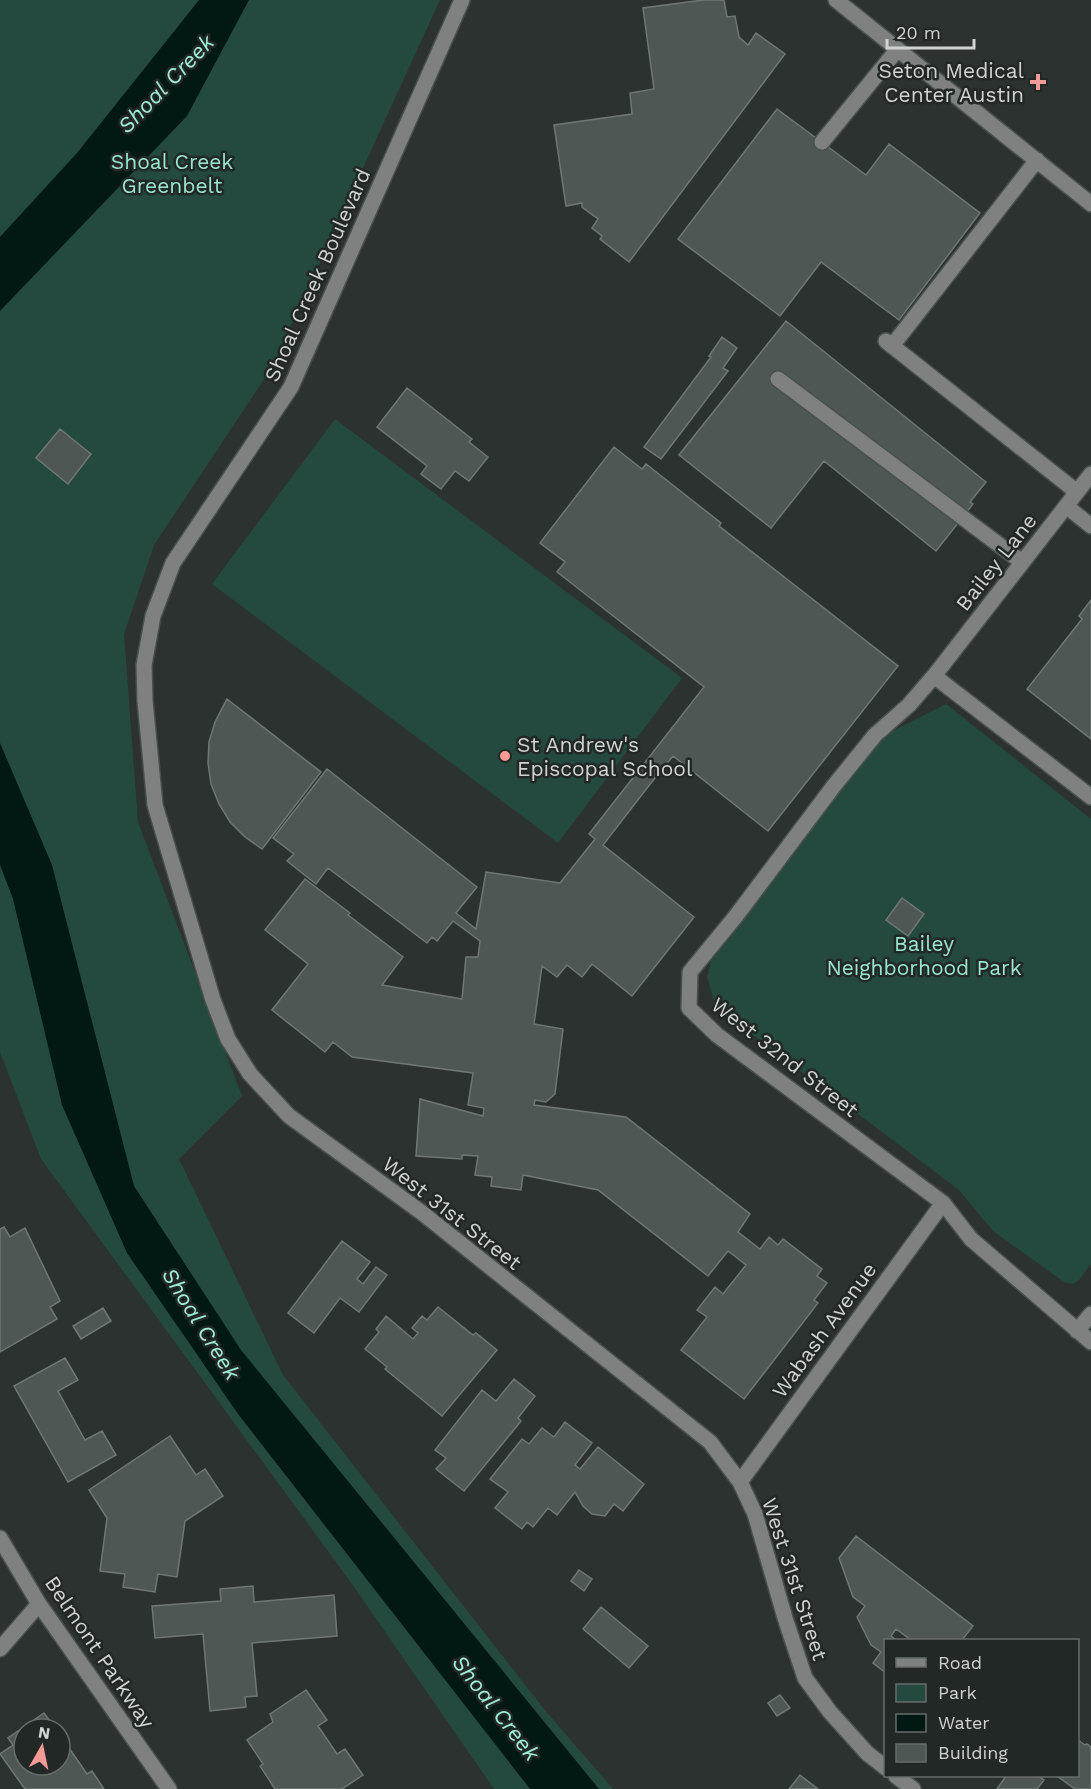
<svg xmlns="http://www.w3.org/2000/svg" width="1091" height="1789" font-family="'Work Sans',sans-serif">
	<rect width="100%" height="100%" fill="#2c3230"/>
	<path fill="#244a3f" d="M0 0H440L271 369 154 545 124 634 138 822 242 1096 179 1159 283 1375 544 1709 613 1789H494L352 1584 41 1159 0 1052Z
		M335 419 682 678 558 843 212 584Z
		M946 704 1091 819V1264L1079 1280 1073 1284 1064 1282 993 1231 959 1190 716 1007 707 977 712 959 881 737Z"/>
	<path fill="#021913" d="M199 0H249L187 116 0 311V237L77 153Z
		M0 743 52 865 134 1186 241 1350 599 1789H530L238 1414 127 1253 62 1105 13 899 0 865Z"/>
	<path fill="#4f5754" stroke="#6f7774" stroke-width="1.5" d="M703 0H724L727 17 735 16 739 37 748 45 756 33 785 54 629 262 600 239 602 236 592 228 598 219 582 207V203L566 206 554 125 632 114 630 93 654 89 643 8Z
		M777 109 866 175 889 144 980 213 899 320 821 262 780 316 678 239Z
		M786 321 986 482 970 502 973 504 936 551 824 461 771 528 679 455Z
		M722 337 737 348 723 368 728 371 661 459 644 447 711 357 709 356Z
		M407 388 472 439 469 442 488 457 469 481 455 471 441 489 421 474 427 466 377 427Z
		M60 429 91 454 68 484 36 458Z
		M614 447 642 469 646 464 721 523 719 526 898 666 768 831 673 756 651 783 603 845 694 917 632 996 592 964 582 977 567 965 557 977 542 966 534 1024 563 1029 555 1094 546 1102 535 1100 534 1105 626 1117 750 1214 738 1232 760 1249 769 1237 778 1245 783 1239 822 1269 817 1276 827 1283 814 1300 818 1303 744 1399 681 1350 707 1317 697 1310 715 1287 723 1294 746 1265 728 1251 708 1276 598 1190 523 1175 521 1190 491 1186 492 1177 475 1175 478 1156 462 1155V1159L416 1156 420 1099 483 1116 484 1108 468 1105 473 1073 352 1057 333 1042 325 1052 272 1010 308 964 265 930 305 879 350 913 348 915 403 957 382 985 462 999 466 957H478L480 941 453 921 437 941 432 937 427 943 328 868 316 884 287 861 294 854 273 838 327 769 477 887 456 913 476 929 486 872 560 883 595 839 589 834 704 687 557 572 565 562 540 543Z
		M1091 600V739L1027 689 1082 619 1079 616Z
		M227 699 321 772 262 849 245 837 230 822 219 804 211 784 208 763 209 742 215 722Z
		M902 898 924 914 908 936 886 920Z
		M4 1227 10 1237 25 1228 60 1301 50 1307 57 1319 0 1352V1229Z
		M342 1241 370 1262 357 1279 363 1284 376 1267 387 1275 359 1312 340 1298 314 1333 288 1313Z
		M438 1307 473 1335 476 1333 497 1350 442 1416 385 1369 387 1367 365 1349 379 1332 376 1329 386 1316 413 1339 418 1333 412 1328 422 1316 427 1320Z
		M103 1308 111 1321 81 1339 73 1326Z
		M65 1358 78 1380 58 1391 85 1440 102 1431 116 1455 68 1482 14 1386Z
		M514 1379 535 1396 518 1418 521 1421 464 1491 436 1469 446 1458 435 1450 482 1390 496 1401Z
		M565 1422 592 1443 575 1465 580 1469 598 1447 644 1484 623 1511 614 1504 605 1516 592 1514 583 1506 575 1492 557 1515 548 1508 533 1527 527 1522 522 1529 495 1508 508 1492 490 1479 522 1439 529 1444 542 1428 554 1437Z
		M170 1436 196 1475 205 1469 223 1496 185 1521 177 1577 158 1574 155 1592 123 1587 125 1574 100 1571 107 1518 89 1490Z
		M856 1536 973 1626 962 1640H911L896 1629 891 1636 896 1640H886V1673L873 1663 881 1652 871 1645 857 1617 865 1606 853 1597 839 1558Z
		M579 1570 592 1579 584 1591 571 1581Z
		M253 1586 254 1602 334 1595 337 1636 252 1643 257 1696 245 1697 246 1707 210 1711 203 1634 155 1638 152 1606 221 1601 220 1589Z
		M601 1607 648 1646 629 1668 583 1629Z
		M306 1690 327 1720 318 1726 337 1754 345 1749 363 1775 342 1789H275L260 1766 263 1764 247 1740 273 1722 270 1714Z
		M780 1695 790 1708 777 1716 768 1703Z
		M44 1713 56 1729H24V1765H60V1735L87 1774 92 1771 104 1789H25L0 1754 13 1745 8 1738Z
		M1078 1740 1085 1745 1087 1744 1091 1747V1789H1075L1057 1776H1078Z
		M800 1775 818 1789H789Z
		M1006 1776H1038L1044 1780 1037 1789H997Z"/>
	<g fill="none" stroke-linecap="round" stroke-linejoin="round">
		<g stroke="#494f4d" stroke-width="18">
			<path id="minor" d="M462 0 291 387 173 563 153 616 144 665 145 701 155 805 213 1000 228 1039 250 1074 289 1116 421 1212 710 1442 740 1482 755 1514 785 1618 805 1678 830 1712 867 1753 886 1768
				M836 0 1091 204
				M822 142 897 50
				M886 341 1077 492
				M892 346 1037 160
				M778 379 1022 562
				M1091 474 934 676 909 705 875 735 833 787 736 916 690 972 689 1008 717 1035 943 1203 971 1239 1091 1342
				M1066 506 1091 526
				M934 676 1091 797
				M1077 1331 1091 1314
				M740 1482 943 1203
				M0 1538 39 1604 169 1789
				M0 1649 39 1604
				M896 1776 913 1789"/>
		</g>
		<use href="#minor" stroke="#7e8180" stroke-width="15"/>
	</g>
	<g fill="#f59b97" stroke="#222826" stroke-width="2">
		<path d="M1035 73h6v6h6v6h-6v6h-6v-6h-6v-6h6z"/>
		<circle cx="505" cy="756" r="6"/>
	</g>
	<g text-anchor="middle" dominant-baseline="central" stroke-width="5" stroke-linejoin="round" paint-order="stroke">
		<g font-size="21" fill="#cfd3d1" stroke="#222826" text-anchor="end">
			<text x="1024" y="70">Seton Medical<tspan x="1024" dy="24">Center Austin</tspan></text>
			<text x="517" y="744" text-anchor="start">St Andrew's<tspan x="517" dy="24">Episcopal School</tspan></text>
		</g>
		<g font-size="21" fill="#98e6ce" stroke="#222826">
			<text x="172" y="161">Shoal Creek<tspan x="172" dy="24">Greenbelt</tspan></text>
			<text x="924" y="943">Bailey<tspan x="924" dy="24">Neighborhood Park</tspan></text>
		</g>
		<g font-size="21" fill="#cfd3d1" stroke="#222826">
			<text transform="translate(317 275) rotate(-66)">Shoal Creek Boulevard</text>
			<text transform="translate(996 562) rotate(-52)">Bailey Lane</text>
			<text transform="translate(785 1057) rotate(38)">West 32nd Street</text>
			<text transform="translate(452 1213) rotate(38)">West 31st Street</text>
			<text transform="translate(824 1330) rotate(-54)">Wabash Avenue</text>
			<text transform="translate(795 1579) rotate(72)">West 31st Street</text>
			<text transform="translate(100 1652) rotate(56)">Belmont Parkway</text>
		</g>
		<g font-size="22" font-style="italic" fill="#9fedd5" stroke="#222826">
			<text transform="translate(166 84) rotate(-46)">Shoal Creek</text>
			<text transform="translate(201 1324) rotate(58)">Shoal Creek</text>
			<text transform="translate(496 1708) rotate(52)">Shoal Creek</text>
		</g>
	</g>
	<rect x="884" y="1639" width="195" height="138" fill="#222826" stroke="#676c6a" stroke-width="1.5"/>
	<rect x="896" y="1658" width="30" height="9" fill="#7e8180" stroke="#676c6a" stroke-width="1.5"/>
	<text x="938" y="1669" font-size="18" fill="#cfd3d1">Road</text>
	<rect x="896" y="1684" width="30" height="18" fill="#244a3f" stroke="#676c6a" stroke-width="1.5"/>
	<text x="938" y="1699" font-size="18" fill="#cfd3d1">Park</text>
	<rect x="896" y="1714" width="30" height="18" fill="#021913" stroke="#676c6a" stroke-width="1.5"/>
	<text x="938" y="1729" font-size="18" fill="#cfd3d1">Water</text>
	<rect x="896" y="1744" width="30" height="18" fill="#4f5754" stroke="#676c6a" stroke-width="1.5"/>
	<text x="938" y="1759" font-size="18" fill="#cfd3d1">Building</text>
	<g transform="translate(42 1747) rotate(9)"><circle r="28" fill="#222826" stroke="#676c6a" stroke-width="1.5"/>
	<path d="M0-4.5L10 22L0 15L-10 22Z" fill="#f59b97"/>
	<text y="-9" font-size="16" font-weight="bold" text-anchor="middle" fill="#cfd3d1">N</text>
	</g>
	<path d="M887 39v9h87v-9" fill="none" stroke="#cfd3d1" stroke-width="3"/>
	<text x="896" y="39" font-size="18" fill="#cfd3d1" stroke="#222826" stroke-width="4.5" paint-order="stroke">20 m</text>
</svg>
